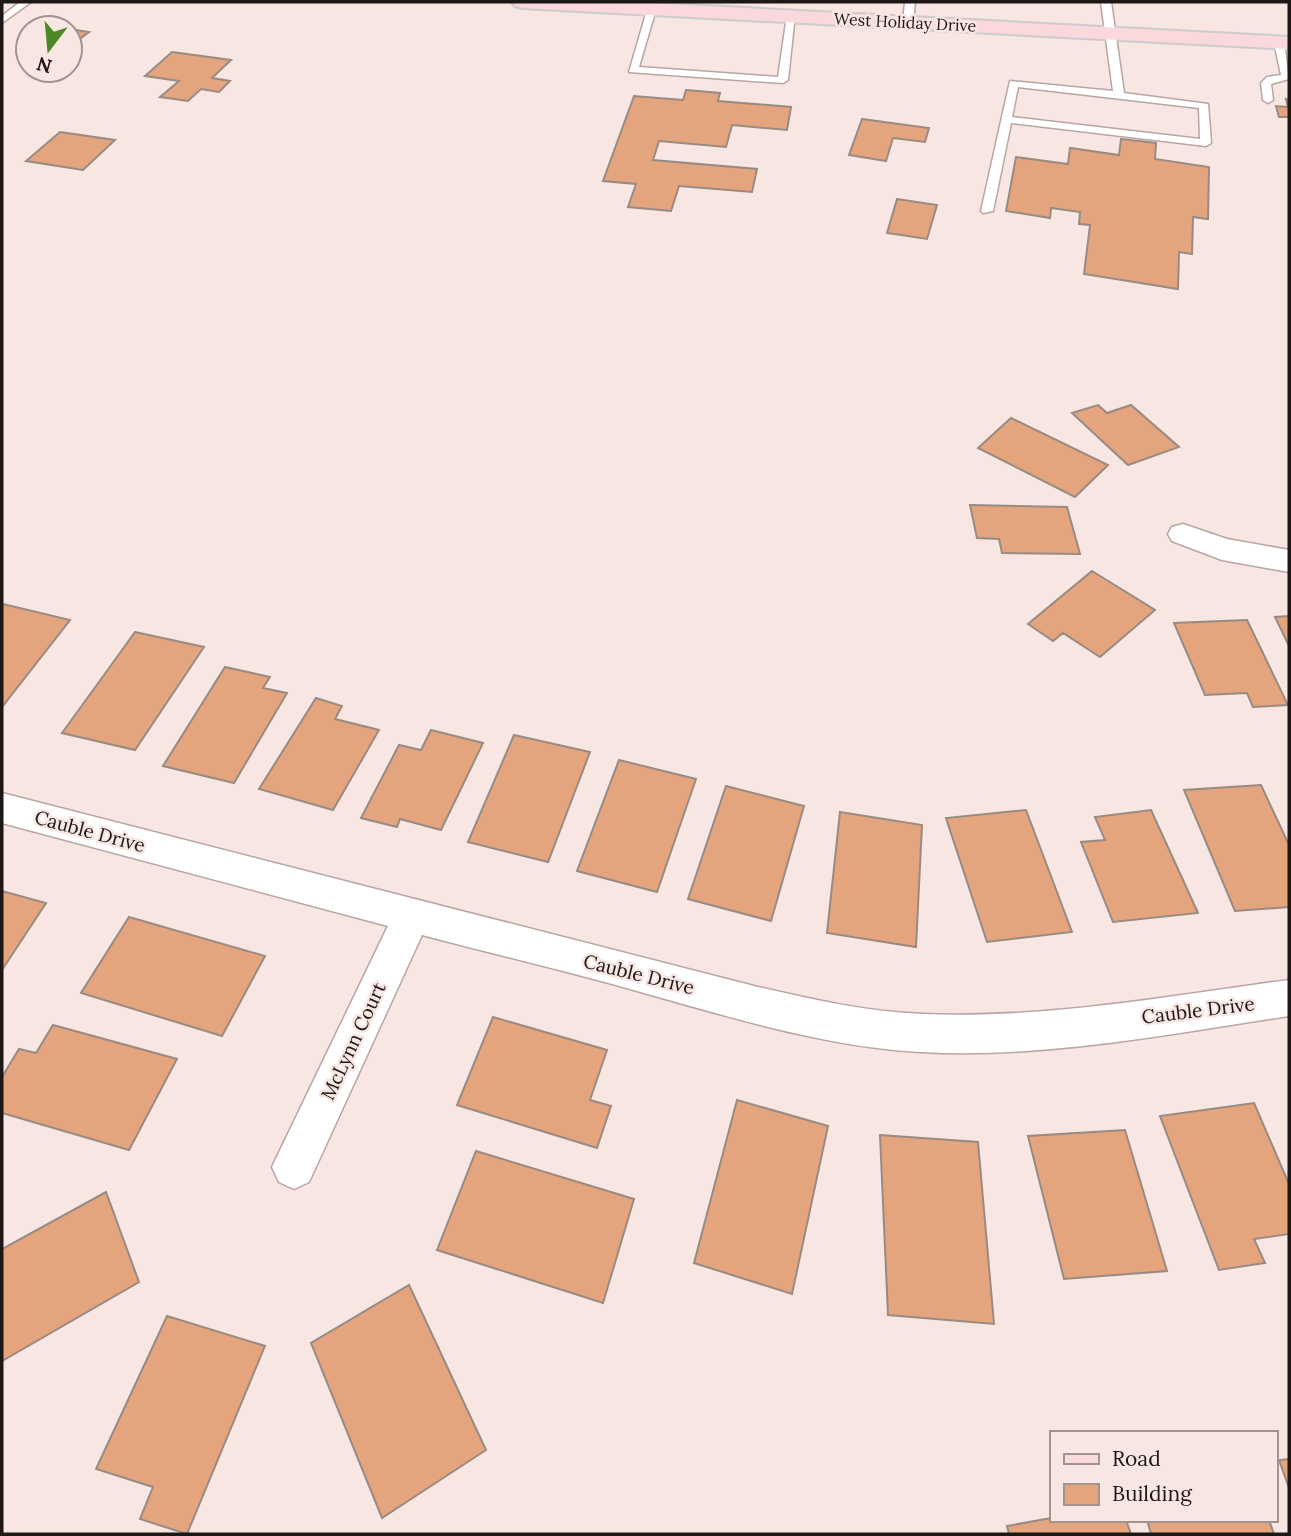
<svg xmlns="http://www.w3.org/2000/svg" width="1291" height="1536" font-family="Lora,serif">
	<rect width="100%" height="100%" fill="#f8e6e2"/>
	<path fill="#e4a57e" stroke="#998a82" stroke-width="2" d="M70 29 89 32 70 46Z
		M172 52 231 60 212 78 230 81 219 92 201 89 188 101 160 97 179 81 145 76Z
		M686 90 720 93 718 101 791 107 787 130 732 125 726 147 659 141 653 160 757 169 752 192 679 186 671 211 628 207 636 184 603 181 634 96 683 100Z
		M1286 99 1289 100V117H1279L1276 106 1288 107Z
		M862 119 929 128 925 142 893 138 886 161 849 155Z
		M60 132 115 140 83 170 26 161Z
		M1121 139 1156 143 1155 159 1209 167 1208 219 1193 217 1192 254 1179 252 1178 289 1084 274 1090 225 1079 224 1080 212 1051 208 1050 218 1006 211 1016 157 1068 164 1070 148 1119 155Z
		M897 199 937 205 927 239 887 233Z
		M1098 405 1107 413 1131 405 1179 447 1128 465 1072 413Z
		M1011 418 1108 465 1075 497 978 448Z
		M970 505 1067 507 1080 554 1002 553 999 539 977 538Z
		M1092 571 1155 610 1100 657 1063 633 1053 641 1028 624Z
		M3 604 70 620 2 707V606Z
		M1289 616V646L1275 617Z
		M1247 620 1288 705 1253 707 1247 693 1205 695 1174 623Z
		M135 632 204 647 135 750 62 733Z
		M225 667 270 677 263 688 287 693 234 783 163 766Z
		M316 698 342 706 335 719 379 730 333 810 259 789Z
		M431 730 483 743 441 830 400 819 397 827 361 818 399 745 421 750Z
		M514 735 590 752 548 862 468 842Z
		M619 760 696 779 657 892 577 871Z
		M1261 785 1289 845V907L1235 911 1184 790Z
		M726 786 804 806 771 921 688 899Z
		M1026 810 1072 932 987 942 946 818Z
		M1151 810 1198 913 1113 922 1081 842 1105 840 1095 817Z
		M840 812 922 825 916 947 827 933Z
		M2 891 46 903 2 970Z
		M129 917 265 956 222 1036 81 993Z
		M493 1017 607 1050 590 1100 611 1106 597 1148 457 1105Z
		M53 1025 177 1059 129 1150 2 1113V1077L19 1049 36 1053Z
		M737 1100 828 1126 792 1294 694 1263Z
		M1254 1103 1289 1184V1234L1254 1239 1265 1263 1219 1270 1160 1116Z
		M1125 1130 1167 1271 1064 1279 1028 1136Z
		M880 1135 978 1142 994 1324 888 1315Z
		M476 1151 634 1199 603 1303 437 1250Z
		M106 1192 139 1282 2 1361V1249Z
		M409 1285 486 1450 382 1518 311 1343Z
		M167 1316 265 1346 187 1534 140 1519 153 1487 96 1469Z
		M1289 1459V1488L1279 1460Z
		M1051 1518 1126 1520 1131 1534H1009L1007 1526Z
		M1147 1520H1269L1274 1534H1151Z"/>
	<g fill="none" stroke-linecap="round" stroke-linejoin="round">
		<g stroke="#b8a6a3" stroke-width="3">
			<path id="service" d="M20 2H31L2 23V16Z
				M905 2H915L913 23 908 26 903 23Z
				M1101 2H1111L1124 93 1208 104 1211 143 1206 146 1011 123 993 211 983 213 981 211 1010 81 1113 91ZM1018 87 1199 108 1200 139 1012 117Z
				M648 7 656 9 639 67 778 77 787 16 795 14 788 80 783 83 629 72Z
				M1279 39 1284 42 1289 79 1271 84 1273 100 1268 103 1263 100 1261 83 1267 77 1281 75 1274 42Z"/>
		</g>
		<g stroke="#b8a6a3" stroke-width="3">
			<path id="minor" d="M1183 524 1227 539 1289 550V572L1222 560 1172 541 1168 534 1172 527Z
				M2 793 754 986C810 999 866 1012 923 1014 1046 1019 1168 996 1289 980V1016C1169 1034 1044 1059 921 1052 825 1047 730 1017 637 991 566 971 494 954 422 935L309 1182 294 1189 279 1182 272 1167 388 926 2 823Z"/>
		</g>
		<g stroke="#cdcccc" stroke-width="4">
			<path id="primary" d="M512 2H633L1289 37V49L522 8 515 6Z"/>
		</g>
		<use href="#service" fill="#fff" fill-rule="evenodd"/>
		<use href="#minor" fill="#fff" fill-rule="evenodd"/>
		<use href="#primary" fill="#fad8dc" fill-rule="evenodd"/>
	</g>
	<g text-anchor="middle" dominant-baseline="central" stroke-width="5" stroke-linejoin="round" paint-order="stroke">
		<g font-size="16" fill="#1d1716" stroke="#f8e6e2">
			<text transform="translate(905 22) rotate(3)">West Holiday Drive</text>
		</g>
		<g font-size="19" fill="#1d1716" stroke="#f8e6e2">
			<text transform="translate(90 831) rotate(15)">Cauble Drive</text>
			<text transform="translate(639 974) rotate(14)">Cauble Drive</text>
			<text transform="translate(1198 1010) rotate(-7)">Cauble Drive</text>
			<text transform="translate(353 1041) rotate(-65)">McLynn Court</text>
		</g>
	</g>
	<rect width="1291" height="1536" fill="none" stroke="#1d1716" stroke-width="7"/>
	<rect x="1050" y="1431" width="228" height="91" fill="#f8e6e2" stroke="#a09390" stroke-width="2"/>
	<rect x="1064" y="1454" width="35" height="10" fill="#fad8dc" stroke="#a09390" stroke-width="2"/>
	<text x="1112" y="1466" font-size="21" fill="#1d1716">Road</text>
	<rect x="1064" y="1484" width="35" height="21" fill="#e4a57e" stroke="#a09390" stroke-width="2"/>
	<text x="1112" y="1501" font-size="21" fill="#1d1716">Building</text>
	<g transform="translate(49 49) rotate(196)"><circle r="33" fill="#f8e6e2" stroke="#a09390" stroke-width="2"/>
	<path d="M0-5L12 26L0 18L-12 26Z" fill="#4c8825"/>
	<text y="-10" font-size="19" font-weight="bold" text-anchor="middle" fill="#1d1716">N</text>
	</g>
</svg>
